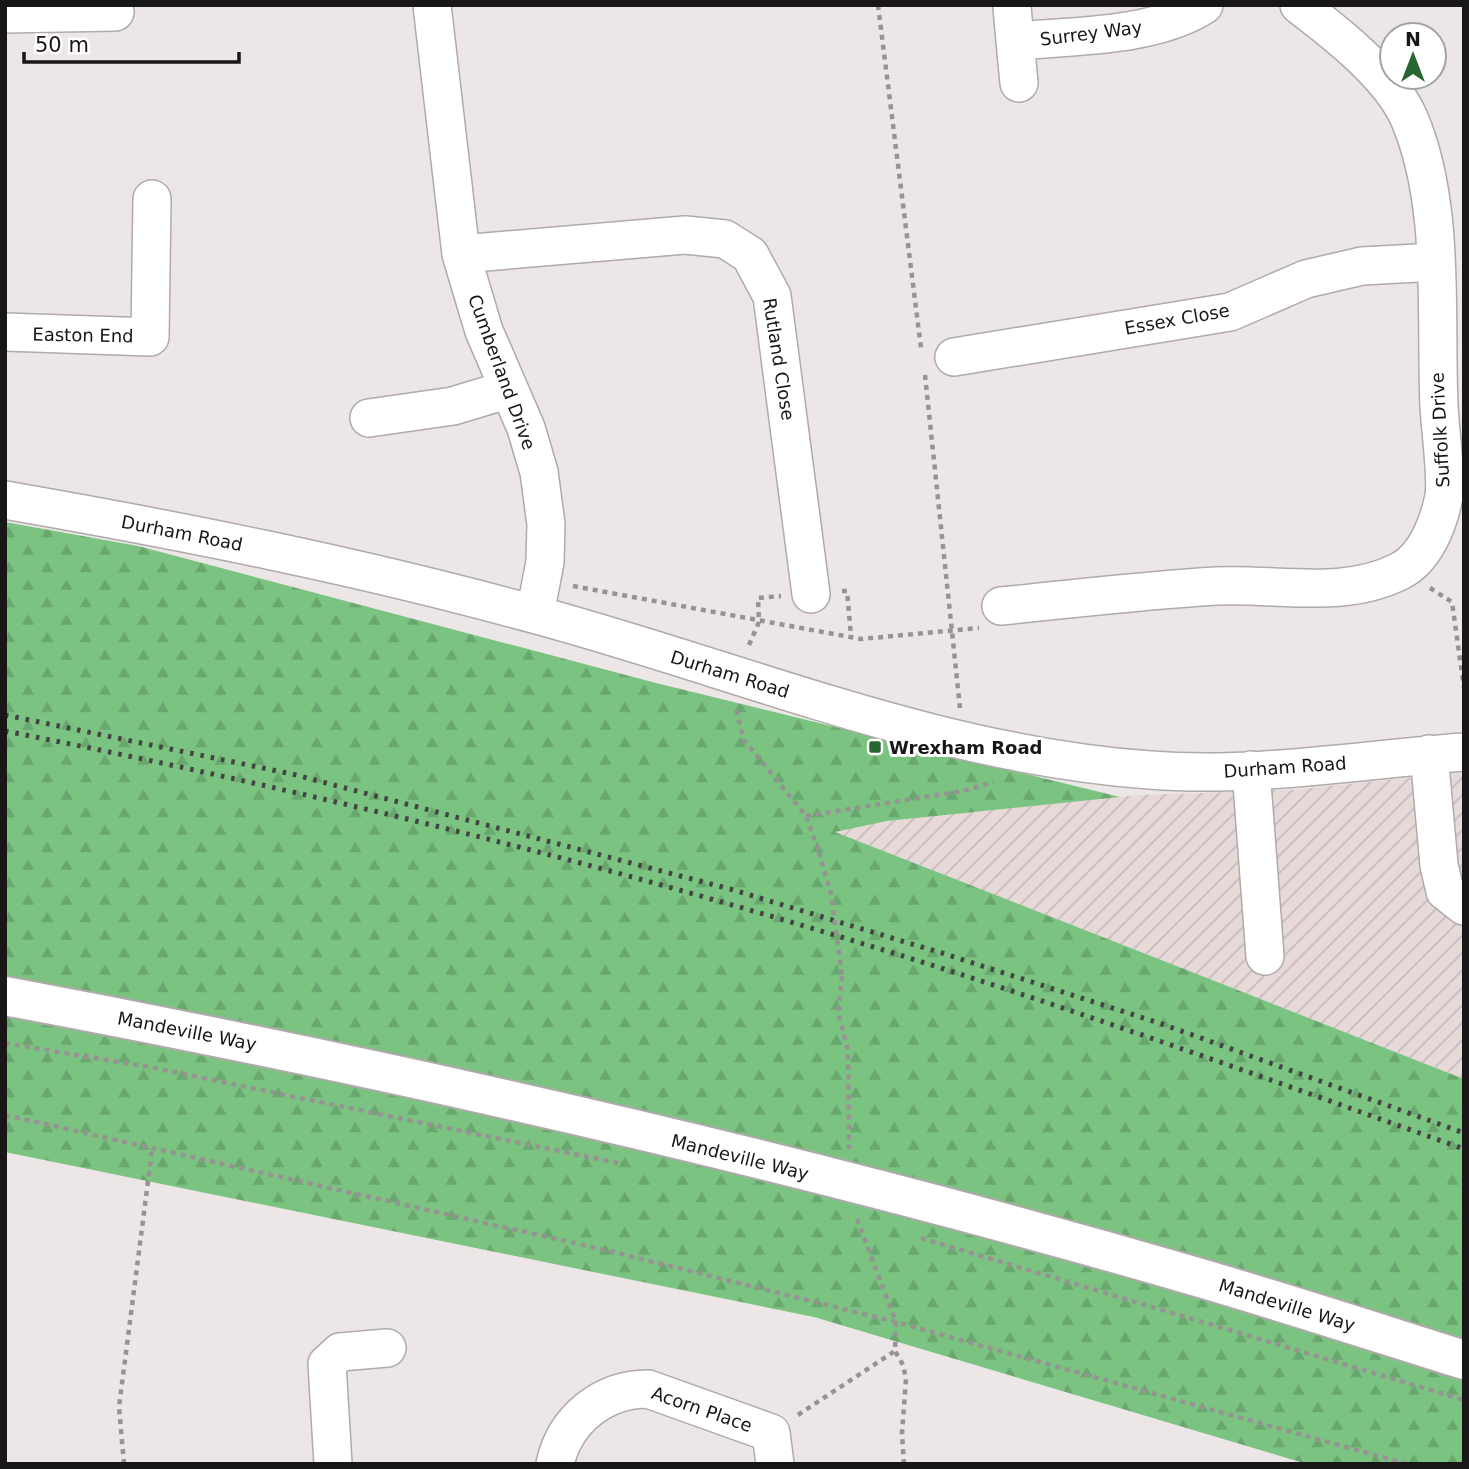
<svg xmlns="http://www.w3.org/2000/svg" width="1469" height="1469" font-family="'DejaVu Sans',sans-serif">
	<defs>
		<pattern id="industrial-furrows" width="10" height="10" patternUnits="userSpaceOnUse" patternTransform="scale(1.75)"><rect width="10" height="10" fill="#e8d9d9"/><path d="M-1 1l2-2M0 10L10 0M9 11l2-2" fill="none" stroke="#c6baba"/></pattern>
		<pattern id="forest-firs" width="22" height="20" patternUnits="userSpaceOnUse" patternTransform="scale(1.75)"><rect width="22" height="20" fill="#7ac381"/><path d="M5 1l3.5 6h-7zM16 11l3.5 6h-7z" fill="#69a76f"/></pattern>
	</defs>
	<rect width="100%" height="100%" fill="#ece6e6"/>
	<path fill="url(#industrial-furrows)" d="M1464 772V1079L834 832 887 821 1139 795 1291 790Z"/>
	<path fill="url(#forest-firs)" d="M5 522 138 546 656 683 1120 797 887 821 835 832 1464 1079V1464H1307L814 1317 5 1152Z"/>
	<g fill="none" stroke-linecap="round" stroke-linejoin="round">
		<g stroke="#b0aaaa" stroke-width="40">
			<path id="minor" d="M432 5 461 254 484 331 526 428 539 472 546 524 545 562 535 614
				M1012 7 1015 41
				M5 14 115 12
				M1019 83 1015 41C1073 36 1155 37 1204 5
				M461 254 685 235 725 239 750 255 772 296 811 594
				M5 332 150 337 152 199
				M954 357 1230 312 1306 279 1362 266 1436 262
				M369 418 453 406 506 390
				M5 500C183 531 359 566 533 614 738 669 936 755 1150 770 1255 778 1359 760 1464 752
				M1001 606C1073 599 1145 590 1217 586 1278 583 1343 600 1400 571 1426 558 1439 522 1444 496 1447 477 1440 428 1439 406 1435 314 1446 204 1409 118 1390 75 1336 33 1299 5
				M1429 754 1439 865 1445 891 1464 906
				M1251 770 1265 956
				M333 1464 327 1364 340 1352 387 1348
				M555 1464C565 1419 603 1389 648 1389L771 1433 775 1464"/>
		</g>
		<g stroke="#b0aaaa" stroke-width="42">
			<path id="major" d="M5 996C405 1071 806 1163 1197 1277 1286 1303 1375 1332 1464 1360"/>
		</g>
		<path stroke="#979393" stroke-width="4.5" stroke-dasharray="5 5" stroke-linecap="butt" d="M878 5 921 348
			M925 375 960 708
			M573 586 861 639 979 628
			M1430 588 1452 602 1464 688
			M842 591H847L851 636
			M749 645 759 622 758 598 781 596
			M736 710 744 740 806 816 819 852
			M806 816 963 791 994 782
			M842 976 838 1012 848 1051 849 1149
			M5 1043 149 1067 618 1163
			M5 1115 601 1249 896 1322 1407 1464
			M857 1219 896 1322 895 1351 903 1365 906 1379 902 1433 904 1464
			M921 1238 1464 1400
			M798 1415 895 1351
			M124 1464 119 1407 152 1150"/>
		<use href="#minor" stroke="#fff" stroke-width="37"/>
		<use href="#major" stroke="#fff" stroke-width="38"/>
		<path stroke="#464343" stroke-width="5" stroke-dasharray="3.5 7" stroke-linecap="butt" d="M5 715 292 774 730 889 945 954 1162 1024 1464 1133
			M5 731C322 793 636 871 944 969 1119 1025 1291 1087 1464 1149"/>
		<path stroke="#979393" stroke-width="4.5" stroke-dasharray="5 5" stroke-linecap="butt" d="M819 852 831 894 842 976"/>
	</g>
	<rect fill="#276731" stroke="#fff" stroke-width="2.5" x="868" y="740" width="14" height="14" rx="3.5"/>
	<g text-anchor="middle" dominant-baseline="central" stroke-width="6" stroke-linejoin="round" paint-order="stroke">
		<g font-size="18" fill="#181616" stroke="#fff">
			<text transform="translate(1091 33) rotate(-7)">Surrey Way</text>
			<text transform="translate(1177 319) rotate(-10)">Essex Close</text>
			<text transform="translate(83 335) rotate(1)">Easton End</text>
			<text transform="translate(779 359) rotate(81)">Rutland Close</text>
			<text transform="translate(502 372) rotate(70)">Cumberland Drive</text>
			<text transform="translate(1440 430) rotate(-93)">Suffolk Drive</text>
			<text transform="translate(182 533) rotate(11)">Durham Road</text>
			<text transform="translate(730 674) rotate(17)">Durham Road</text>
			<text transform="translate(1285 767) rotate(-4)">Durham Road</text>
			<text transform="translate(187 1031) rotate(11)">Mandeville Way</text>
			<text transform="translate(740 1157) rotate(14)">Mandeville Way</text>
			<text transform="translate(1287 1305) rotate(17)">Mandeville Way</text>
			<text transform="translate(702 1409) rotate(19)">Acorn Place</text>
		</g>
		<g font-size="18" font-weight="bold" fill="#181616" stroke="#fff" text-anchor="start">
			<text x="889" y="747">Wrexham Road</text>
		</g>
	</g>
	<rect width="1469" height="1469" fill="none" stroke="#181616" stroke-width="14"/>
	<g transform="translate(1413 56)"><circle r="33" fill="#ffffff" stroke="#a3a2a2" stroke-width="2"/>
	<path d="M0-5L12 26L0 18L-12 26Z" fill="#276731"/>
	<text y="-10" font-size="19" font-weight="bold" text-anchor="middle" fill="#181616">N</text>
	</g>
	<path d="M24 52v10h215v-10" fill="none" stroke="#181616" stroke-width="3.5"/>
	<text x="35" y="52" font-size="21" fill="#181616" stroke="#ffffff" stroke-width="5" paint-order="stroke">50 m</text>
</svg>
